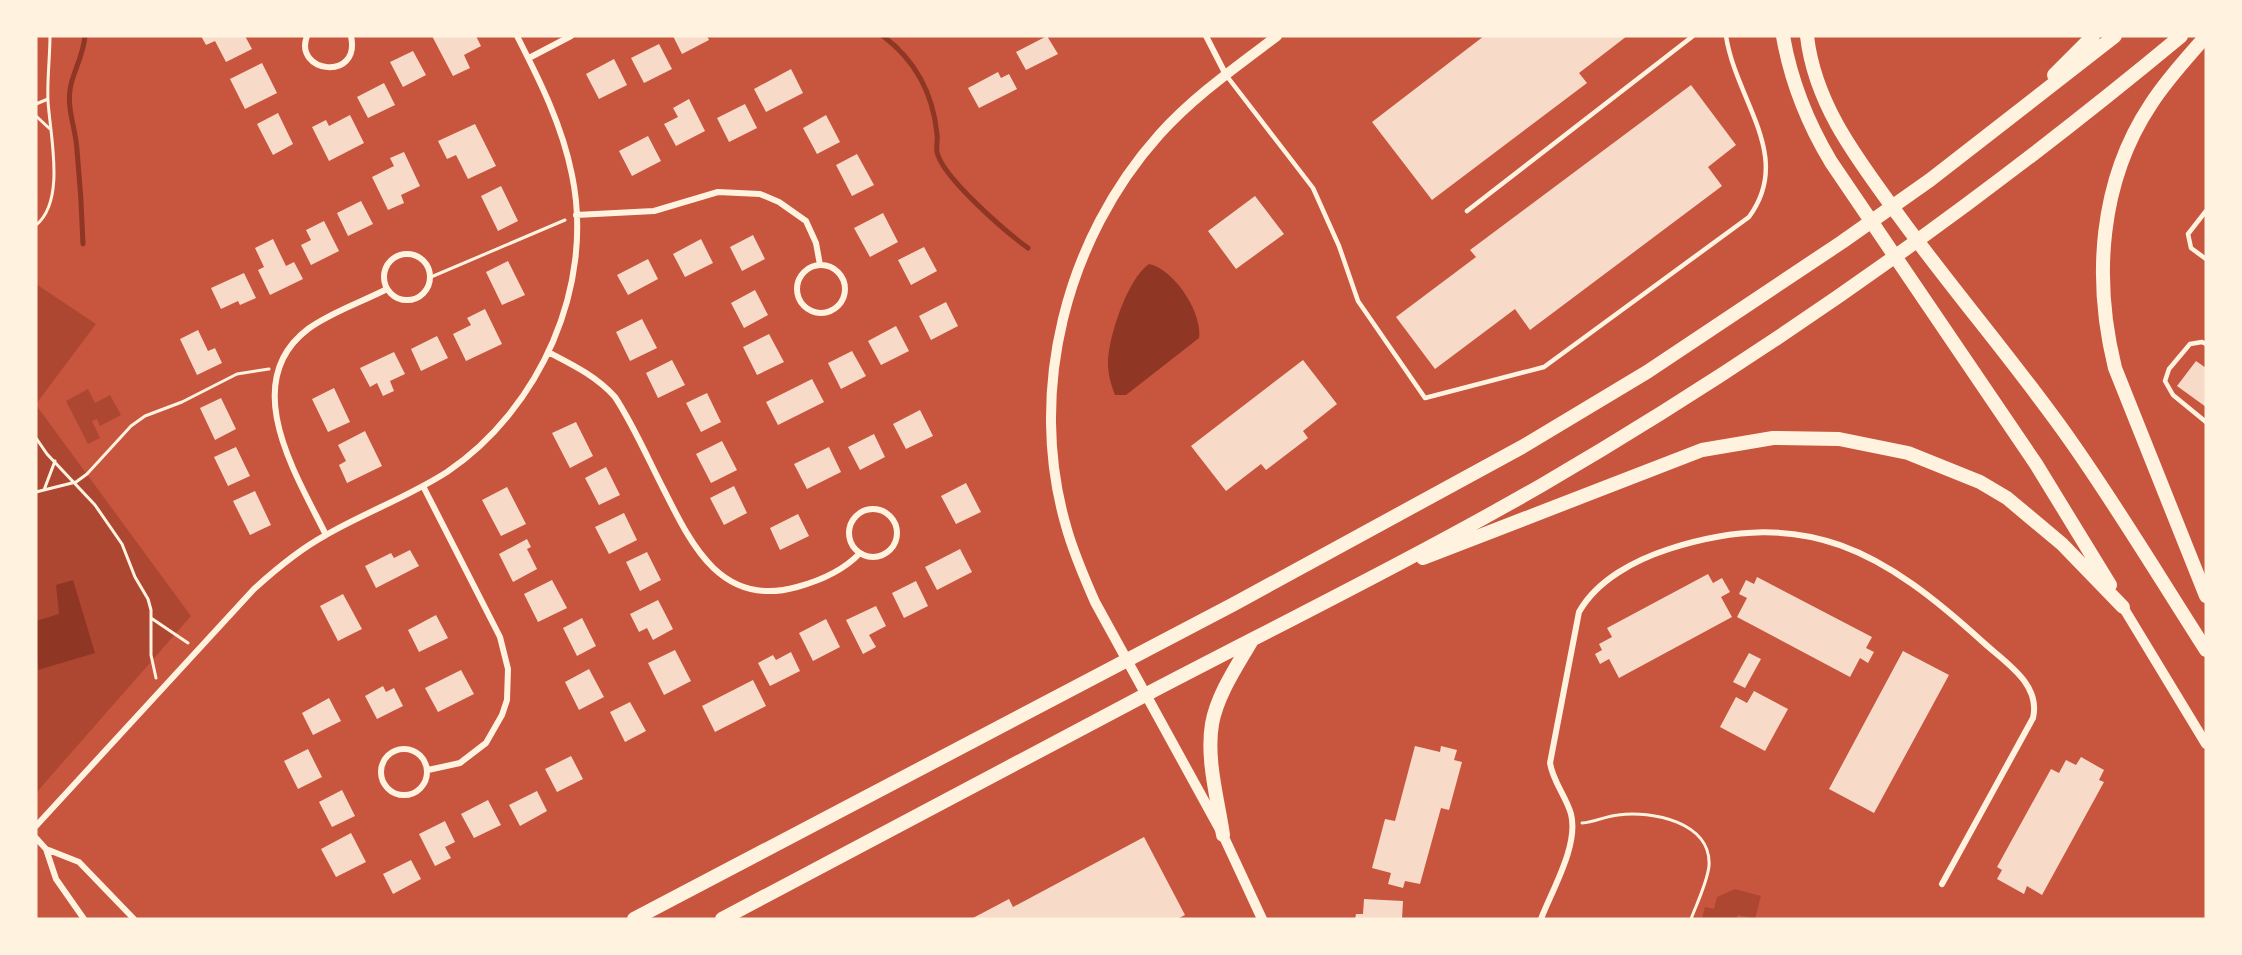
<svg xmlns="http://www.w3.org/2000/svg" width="2242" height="955" font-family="'DM Sans',sans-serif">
	<rect width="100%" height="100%" fill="#c8553d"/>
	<path fill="#ae4732" d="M36 284 96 324 36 404Z
		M88 389 95 403 110 395 121 415 100 426 97 419 92 421 100 438 88 444 66 401Z
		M36 405 191 616 36 793Z
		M1735 889 1761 896 1755 919 1738 915 1736 919H1702L1705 907 1714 909 1717 897Z"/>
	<path fill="#8f3625" d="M1149 264C1174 269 1203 313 1199 338L1126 395H1115C1111 384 1108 375 1108 363 1108 337 1128 278 1149 264Z
		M73 580 95 653 38 670 36 621 59 614 56 585Z"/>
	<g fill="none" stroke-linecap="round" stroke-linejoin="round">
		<path stroke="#8f3625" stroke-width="5" d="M883 36C915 60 933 94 937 134 938 140 936 146 937 152 942 177 1006 232 1028 248
			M83 244C82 212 80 181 77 150 76 130 67 110 70 90 72 73 83 58 85 36"/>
	</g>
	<path fill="#f7dbc8" d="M201 36H245L252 49 226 62 215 41 206 45Z
		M432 36H476L481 46 464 55 470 68 453 76Z
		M673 36H707L709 40 682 54Z
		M1047 36 1058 54 1026 70 1016 52Z
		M1484 36H1627L1579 73 1587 83 1432 200 1372 122Z
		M659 44 672 69 644 83 631 58Z
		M413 51 426 75 403 87 390 62Z
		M614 59 627 85 599 99 586 74Z
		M262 63 277 93 245 109 230 79Z
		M791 69 803 93 766 112 754 89Z
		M998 72 1001 78 1009 74 1017 89 979 108 968 88Z
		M384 83 395 105 368 118 357 97Z
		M1691 85 1736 145 1708 167 1722 186 1530 330 1515 309 1435 369 1396 317 1476 257 1470 250Z
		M689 99 705 131 676 146 664 124 678 117 673 108Z
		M745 104 757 128 729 142 717 118Z
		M278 113 293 144 273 155 257 124Z
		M350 115 364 143 329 161 312 127 326 120 329 126Z
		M826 115 840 142 817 154 803 128Z
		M475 124 496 166 468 179 456 155 447 159 438 141Z
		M648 136 661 161 632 176 619 151Z
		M404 152 420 186 401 195 404 203 388 210 372 177 394 166 390 158Z
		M857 154 874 185 852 196 836 165Z
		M501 186 518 221 498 231 481 196Z
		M1255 196 1284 234 1236 269 1208 231Z
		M361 201 373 224 348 236 337 213Z
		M883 213 898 242 870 257 854 228Z
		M324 221 339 251 311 265 301 245 311 240 306 230Z
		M753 235 765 259 742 271 730 247Z
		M273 239 286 266 294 262 303 279 270 295 258 270 264 267 255 248Z
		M701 239 713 263 685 277 673 254Z
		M924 247 937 271 911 285 898 260Z
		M648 259 658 279 628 295 617 275Z
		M508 261 525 295 502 305 486 272Z
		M244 273 256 298 240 305 238 301 221 309 211 288Z
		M755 290 768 315 744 328 731 303Z
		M946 302 958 326 931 340 919 316Z
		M485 309 502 344 466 361 453 334 471 325 467 318Z
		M642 319 657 348 630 361 616 332Z
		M896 326 909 351 881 365 868 341Z
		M198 330 208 351 215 348 222 363 197 375 180 339Z
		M769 334 784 362 757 375 743 347Z
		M437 336 448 358 421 371 411 349Z
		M852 351 866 376 841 389 828 363Z
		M394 352 405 374 390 381 394 391 383 396 377 383 370 387 360 368Z
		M672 360 685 385 658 398 646 373Z
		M1303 360 1337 404 1303 431 1308 438 1266 470 1261 464 1226 491 1191 446Z
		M2196 361 2206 368V407L2177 386Z
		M812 379 824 402 778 425 766 402Z
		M334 388 350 422 328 432 312 399Z
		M707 393 721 422 701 432 686 403Z
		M221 398 236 429 215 440 200 408Z
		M920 410 933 436 906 449 893 424Z
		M576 422 593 456 570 468 552 433Z
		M365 431 382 466 347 483 339 465 346 461 338 445Z
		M874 434 885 457 860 470 848 447Z
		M722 441 737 470 711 483 696 454Z
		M236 447 250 476 228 486 214 457Z
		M829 447 841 472 807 489 794 464Z
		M606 467 620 495 599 505 585 478Z
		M966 483 981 512 956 524 941 496Z
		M734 486 747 513 724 525 710 498Z
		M507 487 526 524 501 536 482 500Z
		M255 491 271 525 250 535 233 501Z
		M624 513 637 540 609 554 595 527Z
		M798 514 809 536 780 550 770 528Z
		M527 539 531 547 527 549 537 569 513 582 499 554Z
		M960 549 972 572 937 590 925 567Z
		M410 550 419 566 376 588 365 566 391 553 394 558Z
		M647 552 661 580 640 591 626 562Z
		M1708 574 1713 583 1722 578 1730 592 1721 597 1732 617 1619 678 1609 659 1600 664 1595 654 1602 650 1599 644 1612 637 1607 628Z
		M1757 577 1872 637 1866 648 1874 652 1868 663 1860 658 1850 677 1737 617 1747 598 1739 594 1746 580 1754 584Z
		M552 580 567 608 538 622 524 594Z
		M916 581 928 606 904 618 892 593Z
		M343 594 362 629 338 641 320 606Z
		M658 600 673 629 653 640 647 628 639 632 630 614Z
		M876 606 886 626 869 635 876 647 863 654 846 620Z
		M436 615 448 638 419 652 408 630Z
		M582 618 596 646 577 656 563 628Z
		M826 619 840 647 813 661 799 633Z
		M675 650 691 681 664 695 648 663Z
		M1903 651 1949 675 1874 813 1829 789Z
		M791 652 800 671 770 686 758 663 773 655 776 660Z
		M1749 653 1761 659 1745 688 1733 682Z
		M589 669 604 697 579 710 565 682Z
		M461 670 474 694 438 712 425 688Z
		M753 680 766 706 715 732 702 706Z
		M383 686 386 692 394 688 403 706 377 719 365 696Z
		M1754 691 1788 709 1765 751 1720 727 1736 697 1747 703Z
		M329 698 341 721 313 735 302 713Z
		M630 702 646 731 625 742 610 712Z
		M1415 746 1440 752 1441 746 1457 750 1454 760 1462 762 1449 810 1441 808 1420 884 1405 881 1403 888 1388 884 1391 873 1372 868 1385 819 1395 821Z
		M308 749 322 777 298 789 284 761Z
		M571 756 583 779 557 792 545 769Z
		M2081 757 2104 770 2099 780 2104 782 2042 895 2027 886 2024 894 1997 879 2002 870 1997 867 2051 769 2059 773 2066 760 2076 765Z
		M342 790 355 816 332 827 319 802Z
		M537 791 547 811 520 826 509 805Z
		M488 800 501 825 474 838 461 814Z
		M445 821 455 842 445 847 451 858 435 866 419 834Z
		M351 833 366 862 336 877 321 849Z
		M1144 837 1185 915 1177 919H971L1009 899 1013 907Z
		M411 860 421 879 393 894 383 874Z
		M1364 899 1403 901 1402 919H1355L1356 914H1363Z"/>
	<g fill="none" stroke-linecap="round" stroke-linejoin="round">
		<path stroke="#fff3e0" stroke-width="3" d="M36 104 48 99
			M36 116 50 129
			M36 225C66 201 50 135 48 101 47 79 50 57 50 36
			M431 277 565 220
			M36 438 47 454 95 505 122 544 135 577 148 599 151 610V655L156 678
			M44 490 55 461
			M36 492 76 482 87 474 131 426 145 416 182 402 237 374 269 369
			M151 618 188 643
			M1582 823C1595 822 1606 816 1618 815 1651 810 1712 822 1709 866 1707 883 1697 903 1691 919"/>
		<path stroke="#fff3e0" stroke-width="4.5" d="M1226 75 1313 188 1339 246 1358 301 1425 398 1544 367 1749 217C1794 156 1736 101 1726 36
			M1467 211 1693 36
			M2206 211 2188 234 2191 248 2206 259
			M2206 344 2202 342 2190 344 2169 369 2165 381 2173 395 2206 422"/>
		<path stroke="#fff3e0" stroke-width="6" d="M307 36C293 73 361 82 351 36
			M1206 36 1226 75
			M529 58 571 36
			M576 215 654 211 718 192 760 194 779 202 806 221 816 243 820 265
			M384 277a23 23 0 1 1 46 0a23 23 0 1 1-46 0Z
			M797 289a24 24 0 1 1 48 0a24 24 0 1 1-48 0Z
			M548 352C573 365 596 376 615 397 634 426 648 459 664 490 692 546 722 608 797 587 819 581 844 570 860 553
			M423 486 500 637 508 669 507 700 502 715 486 743 460 763 428 770
			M849 533a24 24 0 1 1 48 0a24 24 0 1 1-48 0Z
			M326 535C297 476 237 383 308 329 331 312 362 302 387 289
			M381 772a23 23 0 1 1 46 0a23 23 0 1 1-46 0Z
			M36 826 254 589C276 569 300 549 326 535 366 512 408 497 447 472 540 409 595 286 572 175 562 125 540 81 517 36
			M36 838 46 849 79 862 134 919
			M46 849 56 879 84 919
			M1541 919C1552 890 1579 845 1571 814 1566 796 1553 782 1550 763L1579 612C1597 580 1635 560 1669 549 1807 505 1884 552 1984 643 2006 663 2041 684 2033 718L1942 884"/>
		<path stroke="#fff3e0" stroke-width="10" d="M2123 607 2206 744
			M1262 919 1223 835 1095 602C1084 577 1073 552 1066 526 1027 391 1066 239 1159 135 1193 97 1236 67 1277 36"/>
		<path stroke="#fff3e0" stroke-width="14" d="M1783 36C1791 82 1807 122 1831 162L2036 464 2110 585
			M1807 36C1815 106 1859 161 1899 216 1954 292 2016 363 2070 440 2118 508 2161 580 2206 650
			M2206 36C2187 58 2167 79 2151 104 2099 182 2093 279 2115 368L2206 596
			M2054 75 2093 36
			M1423 558 1702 450 1773 438 1839 439 1908 453 1980 482 2007 498 2062 544 2123 607
			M1223 835C1218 800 1206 760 1212 724 1217 695 1237 666 1252 640
			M634 919 1234 604 1522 447 1647 372 1842 242 1930 180 2115 36
			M722 919C864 844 1005 768 1147 694 1279 625 1413 559 1542 485 1767 354 1981 202 2181 36"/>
	</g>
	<rect width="2242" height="955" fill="none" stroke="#fff3e0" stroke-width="75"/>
</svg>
